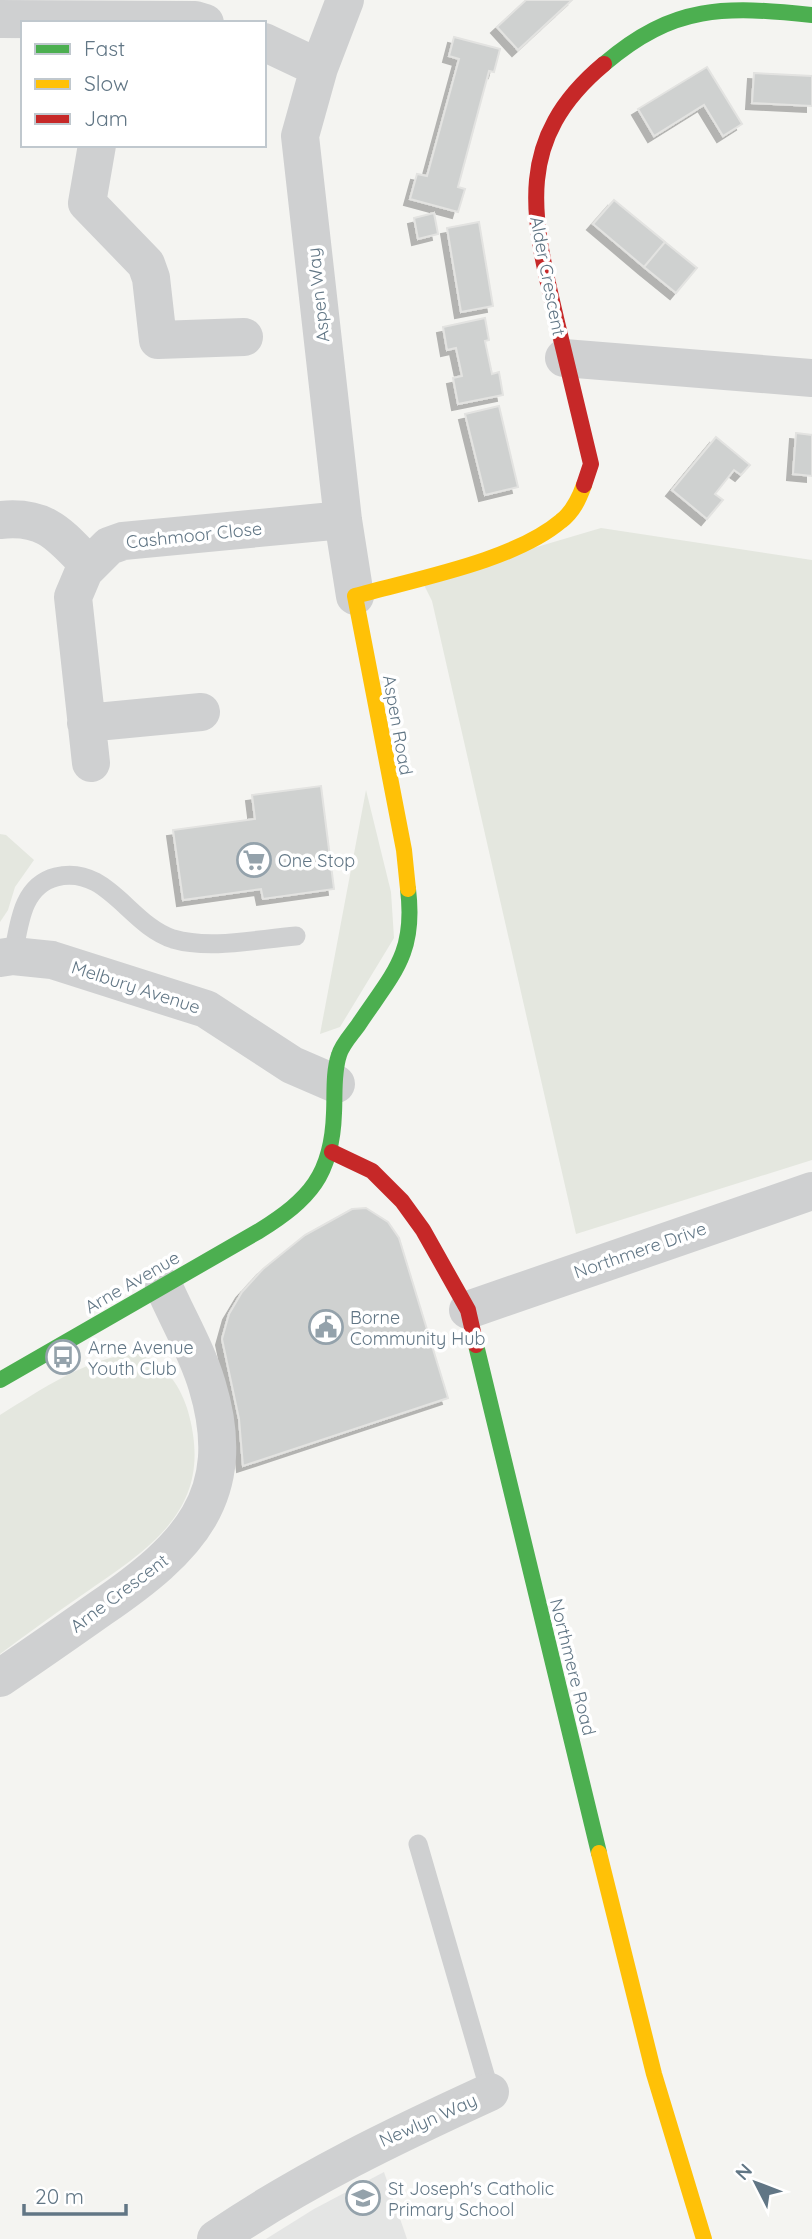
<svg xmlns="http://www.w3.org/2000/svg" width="812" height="2239" font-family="Quicksand,sans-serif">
	<defs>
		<filter id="shadow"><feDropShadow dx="-6" dy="6" stdDeviation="0" flood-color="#0004"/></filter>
	</defs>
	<rect width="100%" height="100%" fill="#f4f4f1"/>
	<path fill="#e4e5e4" d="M384 2172 407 2239H266L314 2209Z"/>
	<path fill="#e4e7df" d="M601 528 812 560V1160L576 1234 432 601 422 581Z
		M366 790 391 892 394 938 340 1027 320 1034Z
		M0 834 6 835 34 860 15 887 8 910 0 922Z
		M135 1353C162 1360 179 1383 187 1408 217 1507 153 1546 82 1595 54 1614 27 1634 0 1654V1415C42 1389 85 1359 135 1353Z"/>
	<path fill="#cfd1d0" stroke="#e3e3e1" stroke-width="2" filter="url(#shadow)" d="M526 0H572L518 50 497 27Z
		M454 37 500 49 494 72 489 71 458 187 465 189 458 212 410 199 417 174 427 176 459 59 449 56Z
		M707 67 742 124 723 136 704 105 654 136 638 109Z
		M754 73 812 76V106L752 103Z
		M614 200 665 242 644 267 593 224Z
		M434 213 438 234 418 239 414 218Z
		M479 222 493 306 461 312 447 228Z
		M665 242 697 268 676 293 644 267Z
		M485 318 489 340 485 341 492 374 499 372 503 395 458 404 453 378 462 376 456 348 447 350 443 327Z
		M499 406 518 487 485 495 465 414Z
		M796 433 812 435V476L793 474Z
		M716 437 750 465 741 475 734 470 715 494 723 500 707 519 672 490Z
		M321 786 334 889 263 899 261 889 183 900 173 830 255 819 252 795Z
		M366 1208 388 1222 399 1238 448 1398 243 1466 239 1419 222 1339 229 1314 242 1292 263 1269 305 1235 352 1209Z"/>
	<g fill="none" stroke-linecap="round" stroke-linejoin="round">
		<path stroke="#cfd0d1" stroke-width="19" d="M13 956C19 926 21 886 56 877 107 864 129 925 173 939 211 950 257 939 296 936
			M418 1844 490 2092"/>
		<path stroke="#cfd0d1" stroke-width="38" d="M345 0 319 68 300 136 343 520 355 596
			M0 19 195 20 205 23
			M264 42 319 68
			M97 145 87 203 146 264 151 278 158 340 244 337
			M564 358 812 378
			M0 520C46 515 60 535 89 565
			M86 723 201 712
			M91 763 73 597 84 571 109 546 123 541 343 520
			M0 958 13 956 52 960 206 1009 292 1065 336 1084
			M468 1310 812 1191
			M0 1678C34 1655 67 1632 101 1608 187 1549 241 1497 207 1385 197 1351 178 1319 164 1287
			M216 2239C304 2179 394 2136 490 2092"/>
		<path stroke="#4caf50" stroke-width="16" d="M604 64C674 4 725 6 812 15
			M476 1345 599 1853
			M0 1380 259 1231C310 1199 332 1175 334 1113 335 1094 333 1073 339 1055 342 1044 353 1033 359 1024 393 973 416 954 408 889"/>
		<path stroke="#ffc107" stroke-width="16" d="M408 889 404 850 355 596C415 579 514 561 561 521 573 512 579 499 584 485
			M599 1853 654 2074 704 2239"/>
		<path stroke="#c62828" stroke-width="16" d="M584 485 591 464C579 415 568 367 556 318 532 216 513 140 604 64
			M332 1152 372 1171 402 1201 423 1230 468 1310 476 1345"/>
	</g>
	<defs>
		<g id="supermarket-ring" transform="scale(1.75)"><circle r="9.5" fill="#fff" stroke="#94a2ab" stroke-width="1.5"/><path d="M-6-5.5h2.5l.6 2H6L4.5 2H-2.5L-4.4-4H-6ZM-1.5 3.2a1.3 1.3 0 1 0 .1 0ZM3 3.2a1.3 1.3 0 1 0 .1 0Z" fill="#94a2ab"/></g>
		<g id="civic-ring" transform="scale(1.75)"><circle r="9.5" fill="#fff" stroke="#94a2ab" stroke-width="1.5"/><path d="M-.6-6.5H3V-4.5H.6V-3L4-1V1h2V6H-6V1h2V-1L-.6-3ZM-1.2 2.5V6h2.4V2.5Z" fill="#94a2ab"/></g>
		<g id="bus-ring" transform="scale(1.75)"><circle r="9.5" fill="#fff" stroke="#94a2ab" stroke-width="1.5"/><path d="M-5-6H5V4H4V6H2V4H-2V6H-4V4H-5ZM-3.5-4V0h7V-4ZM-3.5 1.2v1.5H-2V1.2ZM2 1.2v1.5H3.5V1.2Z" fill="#94a2ab"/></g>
		<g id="school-ring" transform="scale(1.75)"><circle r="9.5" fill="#fff" stroke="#94a2ab" stroke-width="1.5"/><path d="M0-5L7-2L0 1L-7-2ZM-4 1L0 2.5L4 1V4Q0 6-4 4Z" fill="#94a2ab"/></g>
	</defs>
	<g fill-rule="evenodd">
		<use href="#supermarket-ring" x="254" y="860"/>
		<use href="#civic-ring" x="326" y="1327"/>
		<use href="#bus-ring" x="63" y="1357"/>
		<use href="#school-ring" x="363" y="2198"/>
	</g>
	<g text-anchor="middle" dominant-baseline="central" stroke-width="7" stroke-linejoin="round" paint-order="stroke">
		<g font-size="18" fill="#617685" stroke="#fff">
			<text transform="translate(548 276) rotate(79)">Alder Crescent</text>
			<text transform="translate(318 295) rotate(-96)">Aspen Way</text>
			<text transform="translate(194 535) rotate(-6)">Cashmoor Close</text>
			<text transform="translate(398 725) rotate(80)">Aspen Road</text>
			<text transform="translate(136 987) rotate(18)">Melbury Avenue</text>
			<text transform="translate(640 1250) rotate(-19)">Northmere Drive</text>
			<text transform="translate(132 1282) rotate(-30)">Arne Avenue</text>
			<text transform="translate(119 1593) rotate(-37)">Arne Crescent</text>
			<text transform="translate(573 1667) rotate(76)">Northmere Road</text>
			<text transform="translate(428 2120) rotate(-24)">Newlyn Way</text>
		</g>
		<g font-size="18" fill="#617685" stroke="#fff" text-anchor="start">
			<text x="278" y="860">One Stop</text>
			<text x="350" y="1317">Borne<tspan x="350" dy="21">Community Hub</tspan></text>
			<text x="88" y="1347">Arne Avenue<tspan x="88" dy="21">Youth Club</tspan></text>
			<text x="388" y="2188">St Joseph's Catholic<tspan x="388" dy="21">Primary School</tspan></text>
		</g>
	</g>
	<rect x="21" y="21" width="245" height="126" fill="#ffffff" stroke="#c0c8ce" stroke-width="2"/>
	<rect x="35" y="44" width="35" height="10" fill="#4caf50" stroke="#c0c8ce" stroke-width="2"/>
	<text x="84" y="56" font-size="21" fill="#617685">Fast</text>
	<rect x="35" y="79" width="35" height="10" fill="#ffc107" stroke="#c0c8ce" stroke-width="2"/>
	<text x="84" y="91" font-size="21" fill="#617685">Slow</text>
	<rect x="35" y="114" width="35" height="10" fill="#c62828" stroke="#c0c8ce" stroke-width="2"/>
	<text x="84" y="126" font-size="21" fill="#617685">Jam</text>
	<g transform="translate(756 2183) rotate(312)" stroke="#ffffff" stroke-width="5" paint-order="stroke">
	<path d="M0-5L12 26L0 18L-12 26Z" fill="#617685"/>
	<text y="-10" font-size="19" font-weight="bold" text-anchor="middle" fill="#617685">N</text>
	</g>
	<path d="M24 2204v10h102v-10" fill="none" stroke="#617685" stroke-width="3.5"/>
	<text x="35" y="2204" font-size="21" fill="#617685" stroke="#ffffff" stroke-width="5" paint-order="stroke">20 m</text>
</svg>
